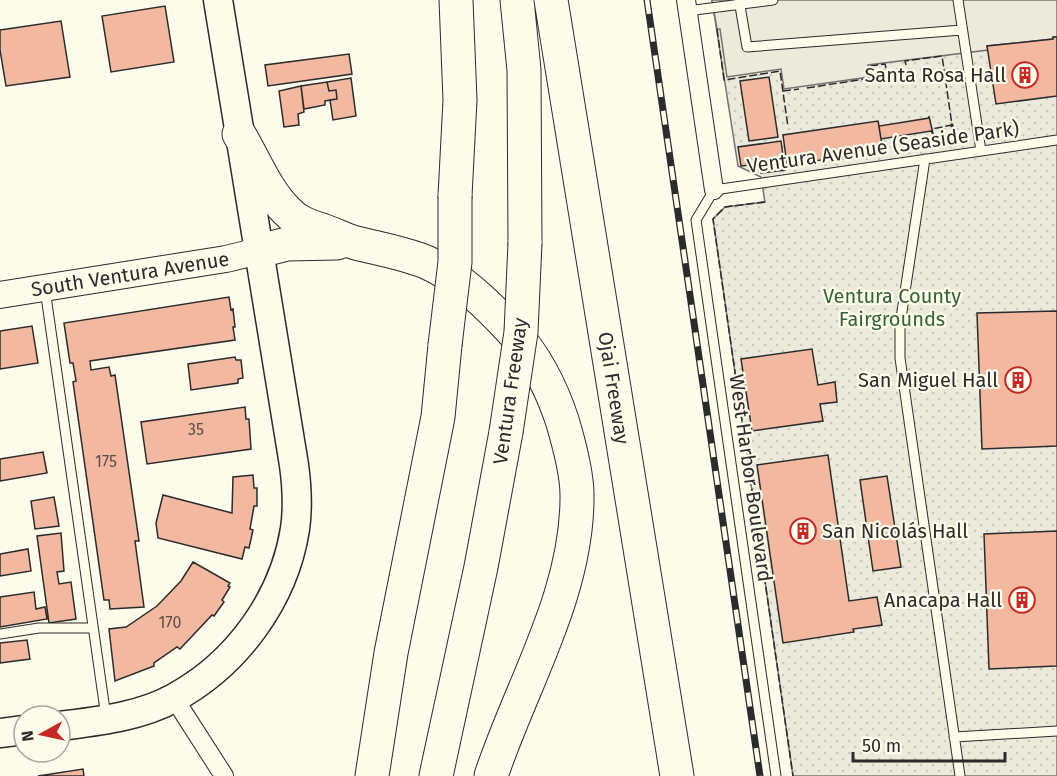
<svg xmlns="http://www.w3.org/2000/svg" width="1057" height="776" font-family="'Fira Sans',sans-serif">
	<defs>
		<pattern id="park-dots" width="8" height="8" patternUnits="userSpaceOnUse" patternTransform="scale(1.5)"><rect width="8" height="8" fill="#ecebdb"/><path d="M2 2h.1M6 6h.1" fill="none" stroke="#cbcabc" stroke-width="1.8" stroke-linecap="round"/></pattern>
	</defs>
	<rect width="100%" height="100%" fill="#fdfbea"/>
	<path fill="url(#park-dots)" stroke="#74746e" stroke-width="1.5" d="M712 0H1057V776H793L713 219 725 207 765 202 761 177 738 166Z"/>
	<path fill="#eceadb" stroke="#74746e" stroke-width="1.5" d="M712 0H1057V37H1053V39L987 46 988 50 868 65 869 77 784 89 781 69 727 77 720 29H717Z"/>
	<path fill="#f2b8a0" stroke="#2b2b2b" stroke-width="1.5" d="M165 6 174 62 111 72 102 16Z
		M61 21 70 77 6 86 0 50V30Z
		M1053 37H1057V96L996 104 987 46 1053 39Z
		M349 54 352 74 268 86 265 65Z
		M769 77 778 137 749 141 740 81Z
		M351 78 356 116 333 120 330 100 337 99 336 90 329 91 327 82Z
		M327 82 329 91 336 90 337 99 325 101V105L304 109 301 86Z
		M301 86 304 112 298 114 299 125 284 127 279 91Z
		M929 116 933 134 931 131 881 139 879 126 929 118Z
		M878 121 883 151 787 165 783 135Z
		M781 141 785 170 761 173 760 164 741 166 738 147Z
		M229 297 231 310 233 309 235 327H233L235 340 90 361 91 370 109 367 111 376 115 375 139 541H135L144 607 110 609 109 600H104L73 382 76 381 73 363H70L64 323Z
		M1057 311V446L982 449 977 313Z
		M32 326 38 363 0 369V331Z
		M812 349 818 385 835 382 837 402 820 404 823 421 752 431 741 359Z
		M235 357 236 360H241L243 378 238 379V383L191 390 188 364Z
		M245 407 246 419H249L251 449 147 464 141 422Z
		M43 452 47 473 0 481V459Z
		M828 455 849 601 877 597 882 625 853 629 854 632 783 643 757 465Z
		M253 475 254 488H257V506H254L250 529 253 530 249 548 245 547 242 559 158 538 156 523 163 495 232 513 233 477Z
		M887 476 901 567 873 571 860 480Z
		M54 497 59 526 35 529 31 501Z
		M1057 531V666L989 669 984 534Z
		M61 533 64 571 57 572 59 584 71 582 76 619 49 623 37 536Z
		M28 549 31 571 0 576V554Z
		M193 562 230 583 228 586 230 587 222 600 224 602 214 616 212 615 180 649 177 647 154 663V666L115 681 109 629 126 627 157 606 181 581Z
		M34 592 36 609 45 607 47 619 0 627V597Z
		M27 640 30 659 0 663V643Z
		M83 769 84 776H38Z"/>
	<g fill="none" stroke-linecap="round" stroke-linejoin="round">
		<g stroke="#2b2b2b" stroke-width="11">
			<path id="service" d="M739 0 747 47 962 30
				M958 0 981 151
				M687 11 773 0
				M925 159 900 325V358L960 776
				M45 289 106 717
				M0 634 39 628H93
				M954 737 1057 731
				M776 776 696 220 714 190 1057 140"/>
		</g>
		<g stroke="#2b2b2b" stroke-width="20">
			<path id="minor" d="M686 0 714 190
				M174 698 224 776"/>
		</g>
		<g stroke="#2b2b2b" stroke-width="28">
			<path id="secondary" d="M0 295 226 259 259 251"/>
		</g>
		<g stroke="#2b2b2b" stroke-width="31">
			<path id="primary" d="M60 726C99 721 139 717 174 698 237 664 284 599 295 529 298 508 297 487 294 465L218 0
				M0 733 24 730"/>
		</g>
		<g stroke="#2b2b2b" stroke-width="35">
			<path id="motorway" d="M517 0 524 70 525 243
				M551 0 677 776
				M239 134C254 159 266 191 287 211 297 222 309 226 322 230 334 234 345 240 356 243 380 249 403 253 426 262 460 277 489 306 514 333 537 359 551 387 562 420 568 440 577 474 577 495 578 594 521 685 491 776
				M455 196 460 100 456 0
				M259 251 287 244 337 243
				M372 776 391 653 438 417 445 345
				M436 776 481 567 506 432"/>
		</g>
		<use href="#service" stroke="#fdfbea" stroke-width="9"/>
		<use href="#minor" stroke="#fdfbea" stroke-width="18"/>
		<use href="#secondary" stroke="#fdfbea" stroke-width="26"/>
		<use href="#primary" stroke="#fdfbea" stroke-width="28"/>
		<use href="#motorway" stroke="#fdfbea" stroke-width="33"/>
		<g stroke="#2b2b2b" stroke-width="7">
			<path id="rail" d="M647 0 760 776"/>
		</g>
		<use href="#rail" stroke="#fdfbea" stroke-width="4.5" stroke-dasharray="14" stroke-linecap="butt"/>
		<g stroke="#2b2b2b" stroke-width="35" stroke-linecap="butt">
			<path id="motorway-bridge" d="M445 345 455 262V196
				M506 432 521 332 525 243"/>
		</g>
		<use href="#motorway-bridge" stroke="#fdfbea" stroke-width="33"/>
		<path stroke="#2b2b2b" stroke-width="1.5" stroke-dasharray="8 3" stroke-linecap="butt" d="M717 29 724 80 780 71 788 127
			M906 65 905 61 942 56 952 125 932 129
			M807 88 871 78 870 66 885 64 886 68
			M783 91 799 89
			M765 202 725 207 713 219 793 776"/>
		<path stroke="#2b2b2b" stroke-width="3" d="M952 125 953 137"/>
	</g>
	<defs>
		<g id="building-ring" transform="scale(1.35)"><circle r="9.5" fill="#fdfbea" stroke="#c62828" stroke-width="1.5"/><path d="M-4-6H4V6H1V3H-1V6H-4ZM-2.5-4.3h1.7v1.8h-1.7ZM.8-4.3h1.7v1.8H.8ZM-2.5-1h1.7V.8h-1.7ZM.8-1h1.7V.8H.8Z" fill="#c62828"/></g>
	</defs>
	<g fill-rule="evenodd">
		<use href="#building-ring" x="1025" y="75"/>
		<use href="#building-ring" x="1018" y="380"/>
		<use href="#building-ring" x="803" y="531"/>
		<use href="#building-ring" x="1022" y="600"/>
	</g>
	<g text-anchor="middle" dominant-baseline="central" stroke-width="4.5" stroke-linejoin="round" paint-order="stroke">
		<g font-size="16" fill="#5d4e48">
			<text x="196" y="429">35</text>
			<text x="106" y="461">175</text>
			<text x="170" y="622">170</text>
		</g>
		<g font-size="20" fill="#2b2b2b" stroke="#fdfbea" text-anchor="end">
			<text x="1006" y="75">Santa Rosa Hall</text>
			<text x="998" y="380">San Miguel Hall</text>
			<text x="822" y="531" text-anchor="start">San Nicolás Hall</text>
			<text x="1002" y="600">Anacapa Hall</text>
		</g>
		<g font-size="20" fill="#2b2b2b" stroke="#fdfbea">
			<text transform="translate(883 147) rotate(-8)">Ventura Avenue (Seaside Park)</text>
			<text transform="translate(130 274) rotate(-9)">South Ventura Avenue</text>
			<text transform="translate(614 388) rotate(81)">Ojai Freeway</text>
			<text transform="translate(510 391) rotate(-82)">Ventura Freeway</text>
			<text transform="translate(751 478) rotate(82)">West Harbor Boulevard</text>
		</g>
		<g font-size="20" fill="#34623c" stroke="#fdfbea">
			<text x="892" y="296">Ventura County<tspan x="892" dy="23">Fairgrounds</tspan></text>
		</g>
	</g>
	<g transform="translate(42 734) rotate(262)"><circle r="28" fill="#fdfbea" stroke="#a9a89e" stroke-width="1.5"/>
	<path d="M0-4.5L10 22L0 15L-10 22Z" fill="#c62828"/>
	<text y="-9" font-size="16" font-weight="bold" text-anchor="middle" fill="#2b2b2b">N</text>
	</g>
	<path d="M853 752v9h152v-9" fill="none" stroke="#2b2b2b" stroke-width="3"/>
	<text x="862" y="752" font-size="18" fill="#2b2b2b" stroke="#fdfbea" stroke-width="4.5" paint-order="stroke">50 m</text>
</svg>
